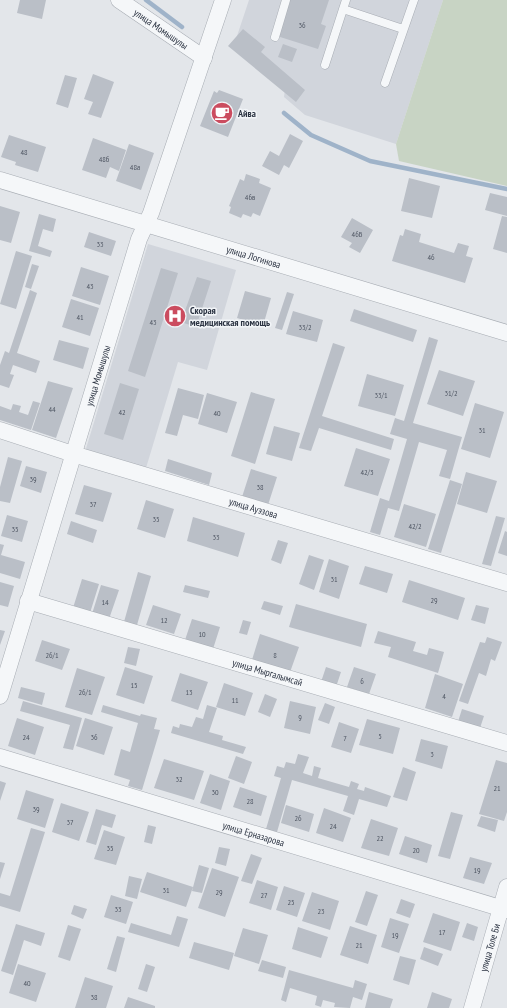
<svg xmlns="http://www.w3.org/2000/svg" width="507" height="1008" font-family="'PT Sans Narrow',sans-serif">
	<rect width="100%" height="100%" fill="#e3e6ea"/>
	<path fill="#d1d5dc" d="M249 0H443L396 144 305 115 284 97 286 81 235 42Z
		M148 244 236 270 207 370 178 362 146 468 85 452Z"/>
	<path fill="#c8d4c4" d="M443 0H507V186L399 161 396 144Z"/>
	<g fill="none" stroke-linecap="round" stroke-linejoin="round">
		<path stroke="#9fb3c9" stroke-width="4.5" d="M146 0 182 27
			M284 113 311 135 370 161 507 189"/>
	</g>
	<path fill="#babfc7" d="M20 0H46L42 19 17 13Z
		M289 0H329L321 24 326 26 318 49 277 36Z
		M243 29 265 47 261 52 305 90 296 102 228 46Z
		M283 44 297 49 292 62 278 57Z
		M93 74 114 82 101 118 88 114 93 102 84 99Z
		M65 75 77 78 68 108 56 104Z
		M219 90 243 99 228 137 200 126 214 91 217 93Z
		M290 134 303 141 289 168 284 165 279 175 262 166 270 151 279 156Z
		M9 135 46 147 38 172 15 165 16 162 1 157Z
		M93 138 126 150 119 171 110 167 106 178 82 170Z
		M129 144 154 153 141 190 116 181Z
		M246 174 260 179 259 183 271 188 260 216 253 213 251 217 243 214 241 218 229 213 231 207 229 206 240 179 244 181Z
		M409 178 440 186 432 218 401 211Z
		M490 193 507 197V216L485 210Z
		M0 206 20 212 11 243 0 240Z
		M39 214 56 219 53 232 43 229 38 246 52 251 50 257 29 251Z
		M502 216 507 217V253L493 249Z
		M352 218 373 230 360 253 349 247 352 243 341 237Z
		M405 229 421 234 419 242 454 253 458 243 469 246 466 256 473 258 465 283 392 261 400 235 403 236Z
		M89 232 116 241 111 256 84 247Z
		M16 251 32 256 16 309 0 304Z
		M32 264 39 266 31 289 25 287Z
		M81 267 109 276 100 305 72 296Z
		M161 268 178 273 145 377 128 371Z
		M197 277 211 281 196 327 181 322Z
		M30 290 37 293 17 353 40 361 36 373 13 365 10 374 14 375 9 388 0 385V365L5 351 9 353Z
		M245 291 271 298 263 326 237 318Z
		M287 292 294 294 282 330 275 328Z
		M71 299 99 308 90 336 62 327Z
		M354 309 417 330 413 342 350 321Z
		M293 311 323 320 317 342 286 334Z
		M429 337 438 340 413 423 462 437 450 479 439 476 447 450 419 442 399 511 388 508 380 535 370 532 380 498 389 501 407 439 390 434 395 418 404 421Z
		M59 340 89 348 83 369 53 360Z
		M333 343 345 347 322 416 394 439 391 450 319 428 311 451 299 448Z
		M439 370 475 381 463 416 427 404Z
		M367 374 404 385 395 416 358 406Z
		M48 381 73 388 56 438 32 430Z
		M120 383 139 389 123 440 104 434Z
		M178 388 204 395 198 419 183 415 177 436 165 433Z
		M251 392 275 399 255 464 231 456Z
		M207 393 237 402 227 433 198 424Z
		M33 401 40 403 31 430 0 420V406L11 410 13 404 21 406 19 412 28 415Z
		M475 403 504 412 490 458 461 449Z
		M274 426 300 433 292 461 266 454Z
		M356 448 390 459 378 496 344 486Z
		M8 457 22 461 10 503 0 501V487Z
		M168 459 212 473 209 485 165 471Z
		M26 466 47 472 41 493 20 486Z
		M251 469 277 477 268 505 242 497Z
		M466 472 497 481 487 513 457 504Z
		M450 480 462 484 441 553 428 549Z
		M84 485 112 493 103 522 75 514Z
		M146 500 174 509 165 538 137 529Z
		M404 504 436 514 426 547 394 537Z
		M7 515 28 521 22 542 1 536Z
		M496 516 505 518 491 566 482 564Z
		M193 517 245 533 238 557 187 541Z
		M71 521 97 530 93 543 67 534Z
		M505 531 507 532V556L498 553Z
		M278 540 288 543 281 564 271 560Z
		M0 544 4 545 1 555 25 562 20 579 0 573Z
		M309 555 324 560 314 590 299 584Z
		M329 559 349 566 339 599 319 592Z
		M365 566 393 574 387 593 359 584Z
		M138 572 151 576 135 632 122 629Z
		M82 579 99 584 90 613 73 608Z
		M409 580 465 598 458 620 402 602Z
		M0 582 14 586 8 607 0 605Z
		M101 585 119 590 109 619 92 614Z
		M185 585 210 591 208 598 183 592Z
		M264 601 283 606 280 615 261 609Z
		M296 604 367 624 361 647 289 627Z
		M153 605 181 614 174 634 146 625Z
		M476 605 489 608 485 624 471 620Z
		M192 619 220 627 213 649 185 640Z
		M243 620 251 622 247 635 239 633Z
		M0 630 5 631 0 645Z
		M378 631 416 642 413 651 427 655 429 648 444 652 438 673 388 657 391 647 374 643Z
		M260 634 299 647 289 675 251 663Z
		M487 637 502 642 495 661 491 659 486 676 479 673 468 704 459 701 480 642 485 643Z
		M42 640 70 649 62 670 35 661Z
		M128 647 140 649 136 666 124 663Z
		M125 667 153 676 144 704 116 695Z
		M326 667 341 672 335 690 320 685Z
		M354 667 376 674 369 694 347 687Z
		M77 668 105 677 92 715 65 707Z
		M180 673 208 682 198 710 171 701Z
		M435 674 463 684 452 717 425 708Z
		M224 683 253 693 245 716 216 707Z
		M21 687 45 693 42 705 18 698Z
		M265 694 277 699 270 717 258 712Z
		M23 701 82 718 73 750 63 748 70 725 20 711Z
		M290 701 316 707 310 734 284 728Z
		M325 703 335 707 329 724 318 720Z
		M103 705 140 716 141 714 157 718 154 729 160 730 142 790 128 786 130 780 114 775 121 749 130 752 138 723 101 712Z
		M207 705 217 708 209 732 223 736 222 740 246 747 243 754 171 733 173 726 179 728 180 724 192 727 196 717 203 719Z
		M462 709 484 716 478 734 456 728Z
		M17 718 44 727 35 755 8 746Z
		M85 718 113 727 104 755 76 746Z
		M367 719 400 728 393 754 359 745Z
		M339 722 359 729 351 753 331 747Z
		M421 739 448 746 442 769 415 761Z
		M298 754 309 757 303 773 312 776 314 766 321 768 318 778 349 787 351 781 359 784 357 789 364 791 365 787 391 796 387 807 359 799 354 815 343 811 348 796 292 780 277 832 266 829 281 778 274 776 277 766 284 768 286 762 295 764Z
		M236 756 252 762 244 784 228 778Z
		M164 759 204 771 194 800 154 788Z
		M496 760 507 763V812L504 821 479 814Z
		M403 767 416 772 407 801 393 797Z
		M210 774 230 781 221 810 200 803Z
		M0 781 6 783 0 801Z
		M240 787 267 796 261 816 233 807Z
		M26 790 54 799 45 828 17 819Z
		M61 803 89 812 79 841 52 832Z
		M286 805 314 814 309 832 281 823Z
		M324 808 351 818 343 842 316 833Z
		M96 809 116 815 112 828 102 825 96 845 86 842Z
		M451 812 463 815 450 859 438 856Z
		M481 816 498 820 495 832 477 826Z
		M371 819 398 828 389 856 361 848Z
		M148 825 156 827 152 844 144 842Z
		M31 828 45 832 20 912 0 906V893L10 896Z
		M104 830 125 837 116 865 94 859Z
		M405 836 432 845 427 863 399 854Z
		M219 847 230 849 226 866 215 863Z
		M251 854 262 858 252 884 241 881Z
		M470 857 492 863 484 884 463 878Z
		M0 862 5 863 0 879Z
		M199 865 209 868 202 893 192 891Z
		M212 868 239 877 225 917 198 908Z
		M147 872 193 887 186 907 140 892Z
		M129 876 142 879 137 899 125 896Z
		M257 880 278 887 271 910 249 903Z
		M284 886 305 893 297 917 276 910Z
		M366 891 378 895 367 926 355 922Z
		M312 892 339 901 330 930 302 921Z
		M111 895 133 902 126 924 104 917Z
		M401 899 415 904 410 918 396 913Z
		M74 905 87 909 83 919 71 914Z
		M433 913 460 922 451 951 423 942Z
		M177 916 188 919 179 947 128 932 131 923 171 935Z
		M390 918 409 924 399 953 381 947Z
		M467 923 478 927 474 941 462 937Z
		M16 924 45 933 41 946 24 940 13 975 1 971Z
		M68 925 81 929 70 961 58 957Z
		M350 926 377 935 368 964 340 955Z
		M298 927 328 937 321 958 292 949Z
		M243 928 268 935 259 964 234 956Z
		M117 936 125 938 116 972 107 969Z
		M194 942 234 953 229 970 189 958Z
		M424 947 443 954 438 966 420 959Z
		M400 956 416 960 409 985 393 980Z
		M262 960 286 967 283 978 258 971Z
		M18 964 46 973 36 1002 9 993Z
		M146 964 155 967 147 992 138 989Z
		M289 970 353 988 355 980 367 984 362 1000 353 997 350 1008 334 1007 335 1003 323 1000 321 1007 315 1005 317 996 290 988 286 1002 281 1000Z
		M85 977 113 986 106 1008H75Z
		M369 992 393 999 390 1008H365Z
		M432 992 452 999 449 1008H427Z
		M128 997 155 1006V1008H124Z"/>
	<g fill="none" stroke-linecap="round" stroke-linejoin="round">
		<g stroke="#a8adb4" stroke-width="9">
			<path id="service" d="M343 9 403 29
				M275 37 286 0
				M325 65 346 0
				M385 83 414 0"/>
		</g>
		<g stroke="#a8adb4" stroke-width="17">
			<g id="minor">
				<path id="s1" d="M119 0 204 58"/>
				<path id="s2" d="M0 180 507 333"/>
				<path id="s3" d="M0 430 73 454 507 583"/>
				<path id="s4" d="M28 601 507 743"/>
				<path id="s5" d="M0 696 139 239 151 213 223 0"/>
				<path id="s6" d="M0 757 507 910"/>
				<path id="s7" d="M472 1008 507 887"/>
			</g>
		</g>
		<use href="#service" stroke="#f5f7f9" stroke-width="8"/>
		<use href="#minor" stroke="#f5f7f9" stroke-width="16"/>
	</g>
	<defs>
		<g id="cafe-disc" transform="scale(1.15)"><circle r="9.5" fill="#cb4c5f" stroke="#f2f5f8"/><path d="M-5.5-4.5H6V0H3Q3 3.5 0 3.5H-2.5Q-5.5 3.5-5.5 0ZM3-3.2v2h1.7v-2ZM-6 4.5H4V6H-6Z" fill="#fff"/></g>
		<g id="hospital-disc" transform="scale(1.15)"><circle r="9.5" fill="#cb4c5f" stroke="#f2f5f8"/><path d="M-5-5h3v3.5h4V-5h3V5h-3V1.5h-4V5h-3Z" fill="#fff"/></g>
	</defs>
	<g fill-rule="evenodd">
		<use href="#cafe-disc" x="222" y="113"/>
		<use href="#hospital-disc" x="175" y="316"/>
	</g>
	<g text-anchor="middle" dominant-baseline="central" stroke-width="3" stroke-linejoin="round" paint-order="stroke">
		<g font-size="8" fill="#4f5663">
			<text x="302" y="25">36</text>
			<text x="24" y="152">48</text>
			<text x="104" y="159">48б</text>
			<text x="135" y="167">48а</text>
			<text x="250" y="197">46в</text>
			<text x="357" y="234">46Б</text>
			<text x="100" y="244">33</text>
			<text x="431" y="257">46</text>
			<text x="90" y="286">43</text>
			<text x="80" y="317">41</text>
			<text x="153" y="322">43</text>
			<text x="305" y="327">33/2</text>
			<text x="451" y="393">31/2</text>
			<text x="381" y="395">33/1</text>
			<text x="52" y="409">44</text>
			<text x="122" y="412">42</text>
			<text x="217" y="413">40</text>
			<text x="482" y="430">31</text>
			<text x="367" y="472">42/3</text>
			<text x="33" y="479">39</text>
			<text x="260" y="487">38</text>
			<text x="93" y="504">37</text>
			<text x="156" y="519">35</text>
			<text x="415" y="526">42/2</text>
			<text x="15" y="529">35</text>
			<text x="216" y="537">33</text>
			<text x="334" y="579">31</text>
			<text x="434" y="600">29</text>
			<text x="105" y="602">14</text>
			<text x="164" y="620">12</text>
			<text x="202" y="634">10</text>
			<text x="52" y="655">26/1</text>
			<text x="275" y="655">8</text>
			<text x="362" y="681">6</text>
			<text x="134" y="685">15</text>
			<text x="85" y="692">26/1</text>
			<text x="189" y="692">13</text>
			<text x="444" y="696">4</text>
			<text x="235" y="700">11</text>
			<text x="300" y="717">9</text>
			<text x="380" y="736">5</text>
			<text x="26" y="737">24</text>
			<text x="94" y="737">36</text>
			<text x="345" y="738">7</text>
			<text x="432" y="754">3</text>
			<text x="179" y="779">32</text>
			<text x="497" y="788">21</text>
			<text x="215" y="792">30</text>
			<text x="250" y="801">28</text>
			<text x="36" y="809">39</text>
			<text x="298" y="818">26</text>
			<text x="70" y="822">37</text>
			<text x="333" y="826">24</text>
			<text x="380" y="838">22</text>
			<text x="110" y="848">35</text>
			<text x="416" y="850">20</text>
			<text x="477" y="870">19</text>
			<text x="166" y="890">31</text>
			<text x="219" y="892">29</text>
			<text x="264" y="895">27</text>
			<text x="291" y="902">25</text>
			<text x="118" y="909">33</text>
			<text x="321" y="911">23</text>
			<text x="442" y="932">17</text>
			<text x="395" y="935">19</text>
			<text x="359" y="945">21</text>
			<text x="27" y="983">40</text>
			<text x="94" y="997">38</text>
		</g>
		<g font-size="10" fill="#2b3342" stroke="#f2f5f8">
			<text stroke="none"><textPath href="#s1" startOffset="51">улица Момышулы</textPath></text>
			<text stroke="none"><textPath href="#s2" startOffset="265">улица Логинова</textPath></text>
			<text stroke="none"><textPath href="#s5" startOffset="335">улица Момышулы</textPath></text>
			<text stroke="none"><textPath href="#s3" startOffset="265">улица Ауэзова</textPath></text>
			<text stroke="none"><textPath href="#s4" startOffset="250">улица Мыргалымсай</textPath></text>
			<text stroke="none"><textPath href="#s6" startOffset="265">улица Ерназарова</textPath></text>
			<text stroke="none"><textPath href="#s7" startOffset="63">улица Толе Би</textPath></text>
		</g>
		<g font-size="10" font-weight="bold" fill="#2b3342" stroke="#f2f5f8" text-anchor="start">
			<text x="238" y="113">Айва</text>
			<text x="190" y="310">Скорая<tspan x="190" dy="12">медицинская помощь</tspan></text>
		</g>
	</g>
</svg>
